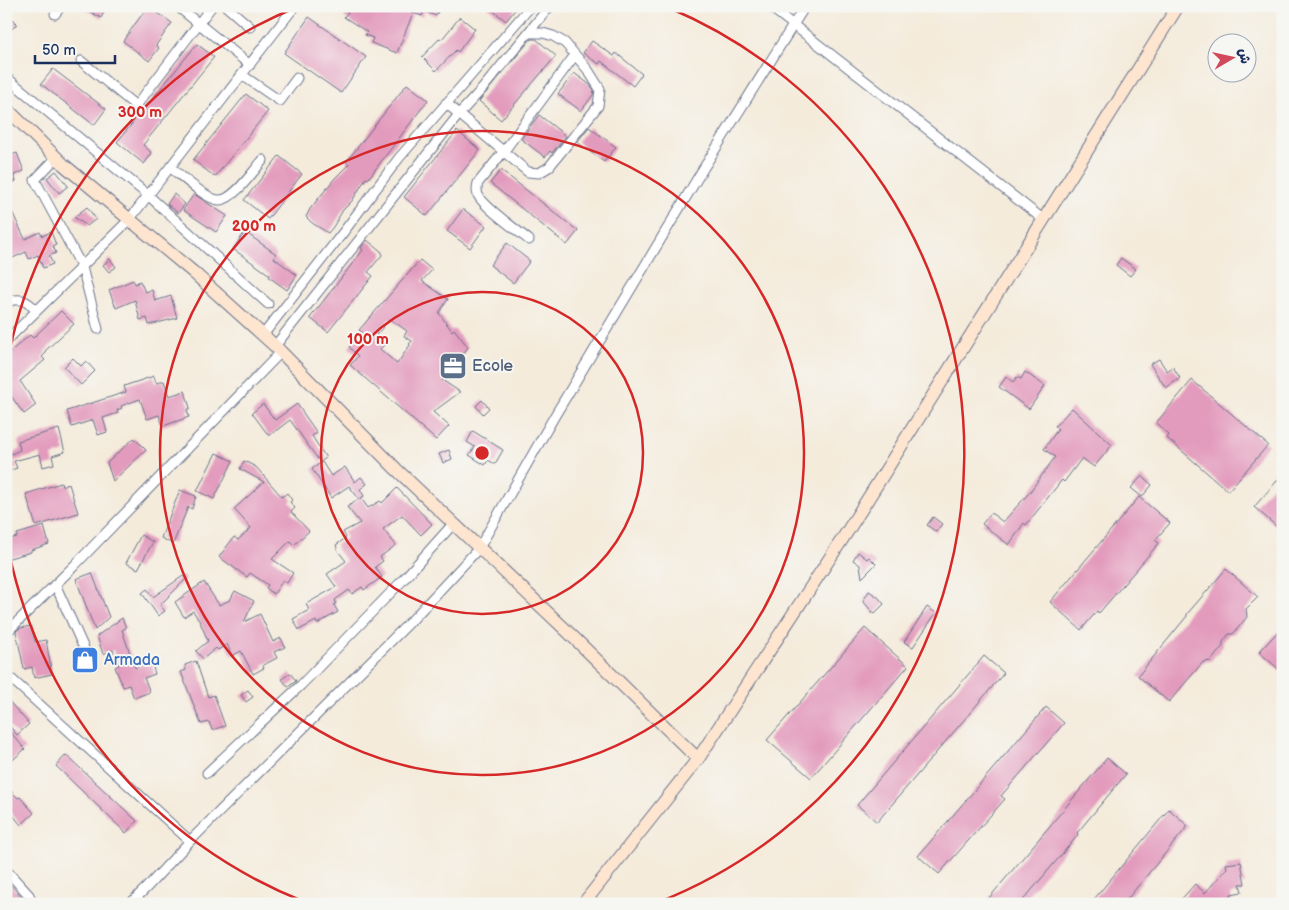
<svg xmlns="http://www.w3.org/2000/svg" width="1289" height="910" font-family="'Balsamiq Sans','Playpen Sans Arabic',sans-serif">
	<rect width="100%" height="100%" fill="#f6f6f2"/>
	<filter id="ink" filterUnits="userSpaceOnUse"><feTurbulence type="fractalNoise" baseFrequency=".02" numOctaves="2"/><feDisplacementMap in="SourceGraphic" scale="10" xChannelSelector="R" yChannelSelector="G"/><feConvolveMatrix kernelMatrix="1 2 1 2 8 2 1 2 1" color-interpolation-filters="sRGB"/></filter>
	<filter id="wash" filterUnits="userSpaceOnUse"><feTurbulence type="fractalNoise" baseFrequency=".0096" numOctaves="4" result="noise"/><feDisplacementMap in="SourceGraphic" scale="20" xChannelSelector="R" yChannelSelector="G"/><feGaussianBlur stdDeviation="1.12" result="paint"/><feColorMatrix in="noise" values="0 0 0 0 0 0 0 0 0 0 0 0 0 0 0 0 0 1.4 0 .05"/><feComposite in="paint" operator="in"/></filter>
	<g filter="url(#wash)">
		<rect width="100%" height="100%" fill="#f4ebdb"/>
		<g id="blocks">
			<path fill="#e39bbd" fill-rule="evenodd" d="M80 6H107L101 18Z
				M148 6 172 23 156 45 159 48 149 61 123 41Z
				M340 6H364L374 13 376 6H440L436 16 424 11 422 16 413 13 397 53 371 43 373 38 365 35 367 32 344 17 348 12Z
				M487 6H518L506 21Z
				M6 12 17 24 6 35Z
				M309 17 366 57 341 93 284 53Z
				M460 17 475 29 458 52 456 50 436 71 422 57 440 38 442 39Z
				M531 39H536L556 56 501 120 479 101Z
				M592 41 614 56 616 53 642 74 633 86 601 61 599 64 583 53Z
				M197 44 214 57 143 145 152 153 144 164 117 142Z
				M53 69 106 109 94 125 41 84Z
				M574 73 589 84 594 90 593 95 581 111 558 94Z
				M407 84 428 100 368 179 366 178 352 201 343 210 333 227 328 233 312 223 306 217 310 209 335 178 349 164 346 162Z
				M246 94 268 111 215 177 193 160Z
				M539 115 566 136 552 153 550 151 545 157 521 139Z
				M589 127 616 147 604 162 577 142Z
				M457 131 480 150 427 216 404 197Z
				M17 153 24 171 14 175 16 181 6 185V157Z
				M279 156 302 174 268 219 244 200Z
				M501 170 578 231 567 245 490 183Z
				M56 171 68 186 59 193 47 178Z
				M174 194 185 204 178 213 167 204Z
				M194 194 227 216 216 232 183 210Z
				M6 199 25 239 40 232 42 236 51 232 56 245 53 246 56 253 49 256 53 264 43 268 38 255 29 259 26 252 6 261Z
				M87 207 96 219 87 226 74 217Z
				M463 209 486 226 470 248 447 231Z
				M245 232 276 254 274 258 297 275 287 290 269 277 270 275 233 249Z
				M367 240 382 252V255L368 272 373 276 328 332 310 318 363 250 361 248Z
				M507 243 530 261 513 283 490 265Z
				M1121 258 1136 269 1130 276 1116 265Z
				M110 259 116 267 109 272 103 265Z
				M420 260 432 270 422 281 448 299 439 313 452 331 454 329 468 347 458 362 456 360 442 380 460 392 433 412 449 426 436 440 350 365 358 356 349 347 362 332 359 330ZM390 319 407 331 404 336 412 341 409 344 410 345 397 364 380 349 386 343 376 335Z
				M133 280 135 284 140 281 145 292 152 290 155 301 171 296 177 318 149 325 147 318 140 320 135 300 116 308 109 290Z
				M61 311 74 324 45 351 46 353 42 357 45 360 20 381 36 405 24 414 6 389V355L30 335 33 338Z
				M73 358 81 366 86 361 95 371 81 385 64 367Z
				M1159 359 1167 371 1173 367 1180 378 1166 388 1150 364Z
				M1025 372 1045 386 1029 409 999 387 1006 377 1013 382 1017 377 1021 379Z
				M154 376 156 383 164 381 169 396 185 391 190 408 187 410 189 417 163 426 159 415 147 419 140 399 121 406 122 408 117 410 118 413 103 418 107 432 98 435 93 420 72 427 67 411 126 392 124 386Z
				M1192 380 1268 445 1228 491 1167 438 1169 435 1156 423Z
				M482 400 489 408 483 414 476 406Z
				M263 404 275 420 297 404 317 433 312 436 326 458 320 462 290 420 269 436 252 413Z
				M1072 408 1112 445 1094 467 1082 458 1064 482 1062 480 1026 525 1024 523 1009 545 982 524 991 513 1003 522 1029 493 1055 457 1044 449 1058 429 1055 426Z
				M59 429 65 452 52 456 54 464 43 467 40 454 14 461 17 468 6 472V443L11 454 20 450 18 441Z
				M473 431 503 450 495 464 488 460 485 465 469 455 475 447 467 442Z
				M134 438 146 450 113 481 107 463Z
				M449 450 452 459 443 463 439 454Z
				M216 453 233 461 214 499 197 491Z
				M244 461 256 467 282 497 287 493 292 500 290 502 295 508 291 512 309 531 294 545 290 541 272 559 293 573 287 583 283 580 274 594 266 588 268 585 250 573 247 577 219 557 234 537 238 540 251 528 234 509 264 482 240 469Z
				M322 462 331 476 345 467 355 482 361 477 367 484 360 489 364 496 361 498 368 508 380 501 382 503 397 488 432 524 421 535 402 515 383 529 396 545 380 557 383 561 375 567 382 577 364 590 362 587 352 594 349 590 335 600 336 603 334 605 338 612 317 624 316 621 299 630 293 619 309 610 306 604 336 587 327 574 346 561 338 551 336 545 346 538 343 532 360 523 347 507 359 499 349 486 331 498 312 469Z
				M1283 474V532L1254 507Z
				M1142 476 1152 485 1142 497 1131 488Z
				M61 483 62 486 69 484 78 513 36 526 26 494Z
				M180 490 196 496 192 509 188 507 173 544 161 538Z
				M1139 497 1170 523 1155 540 1159 543 1099 613 1097 611 1081 630 1050 602Z
				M933 517 942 524 936 532 927 525Z
				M44 526 49 544 31 550V552L6 559V540L17 537V534Z
				M141 535 153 542 138 569 126 563Z
				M858 552 867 559 869 557 876 564 862 578 860 565 853 560Z
				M1226 569 1258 597 1246 609 1247 617 1233 634H1229L1223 642V646L1211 661 1203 662 1169 702 1138 676 1187 616V614Z
				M92 573 109 617 95 630 76 579Z
				M183 576 186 579 160 605 165 611 158 616 142 593 147 589 153 597Z
				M204 582 219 605 230 600 235 591 254 601 244 622 260 614 273 642 281 638 285 647 274 652 277 658 263 665 264 668 253 674 241 651 232 656 227 644 218 650 216 648 203 659 196 651 208 641 200 622 193 611 184 617 175 602Z
				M869 591 878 597 884 604 874 614 863 601Z
				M927 607 936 613 913 647 904 642Z
				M122 618 126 628 122 630 135 668 151 661 155 674 144 678 150 692 134 698 129 685 123 687 115 667 119 665 113 650 103 654 97 636Z
				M31 626 35 642 46 640 52 674 34 678 32 667 24 669 16 631 20 628Z
				M1283 626V673L1259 652Z
				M865 628 908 666 811 778 767 740Z
				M984 656 1004 673 877 822 857 805Z
				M196 661 208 697 214 695 225 726 212 730 209 722 201 724 181 672 186 670 185 665Z
				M290 673 296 681 288 687 282 679Z
				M248 690 253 697 246 702 241 695Z
				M6 698 29 724 17 735 6 722Z
				M1046 707 1064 723 1001 796 1005 799 939 874 918 856Z
				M6 727 25 749 6 766Z
				M66 755 137 821 126 833 56 766Z
				M1107 758 1126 774 1077 833 1078 835 1020 904H984Z
				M6 786 18 798 20 797 34 813 21 825 6 807Z
				M1169 809 1188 826 1123 904H1090Z
				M1241 862 1245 884H1240L1242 892 1231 894 1232 904H1177L1195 884 1205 893 1227 868 1226 864Z
				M6 880 23 898 17 904H6Z"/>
		</g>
	</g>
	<g filter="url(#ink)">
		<use href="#blocks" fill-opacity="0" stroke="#67718a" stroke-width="1"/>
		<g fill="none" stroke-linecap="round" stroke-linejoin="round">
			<g stroke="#67718a" stroke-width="11">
				<path id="street" d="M177 6 250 65
					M226 6 250 27
					M769 6 1044 220
					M55 14 61 6
					M81 61 136 106 212 6
					M242 75 280 101 297 78
					M6 77 149 196 268 304
					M446 103 528 172 539 173 549 167 598 106 600 89 588 70 565 43 553 36 543 33H529
					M56 158 35 180 82 267 98 329
					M171 168C182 176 208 201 220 200 234 200 254 170 263 160
					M529 240C517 230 484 207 478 195 476 190 477 187 478 183L504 151 575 55
					M6 302C20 297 26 300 36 310
					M263 335 345 230 399 158 531 6
					M6 341 129 220 295 6
					M275 346 460 113 483 88 550 6
					M55 584 91 664
					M6 633 75 565 281 352
					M6 674 190 841
					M207 773 301 685 402 581 453 524
					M6 870 29 895 33 904
					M130 904 149 885 190 841 413 619 479 548 554 417 703 169 805 6"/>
			</g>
			<g stroke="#67718a" stroke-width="14">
				<path id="secondary" d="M6 108 64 165 193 272 275 346 396 469 567 631 698 759
					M583 904 698 759 847 532 1178 6"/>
			</g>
			<use href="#street" stroke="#fff" stroke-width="9"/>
			<use href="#secondary" stroke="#fde5d0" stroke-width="12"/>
		</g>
	</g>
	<g fill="none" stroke="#d62828" stroke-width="2.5">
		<circle cx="482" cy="453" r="161"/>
		<circle cx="482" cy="453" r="322"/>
		<path d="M305 902A483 483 0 0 1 6 537M6 369A483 483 0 0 1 297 7M667 7A483 483 0 0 1 659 902"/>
	</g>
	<defs>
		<g id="office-square" transform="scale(1.4375)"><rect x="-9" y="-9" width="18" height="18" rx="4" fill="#5c6f8a" stroke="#f6f6f2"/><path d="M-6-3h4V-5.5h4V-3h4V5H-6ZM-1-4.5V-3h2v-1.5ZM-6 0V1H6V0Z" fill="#fff"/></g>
		<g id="shop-square" transform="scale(1.4375)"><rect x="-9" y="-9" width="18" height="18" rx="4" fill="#3f7fe0" stroke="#f6f6f2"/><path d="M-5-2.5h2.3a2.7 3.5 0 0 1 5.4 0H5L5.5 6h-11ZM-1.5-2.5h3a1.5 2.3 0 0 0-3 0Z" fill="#fff"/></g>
	</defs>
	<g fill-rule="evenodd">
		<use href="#office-square" x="453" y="366"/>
		<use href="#shop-square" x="85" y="660"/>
	</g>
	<g text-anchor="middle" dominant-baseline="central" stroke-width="4" stroke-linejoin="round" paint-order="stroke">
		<g font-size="16" fill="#4e5e75" stroke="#f6f6f2" text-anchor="start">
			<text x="472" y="366">Ecole</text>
		</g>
		<g font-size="16" fill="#366cbe" stroke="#f6f6f2" text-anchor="start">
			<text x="104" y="660">Armada</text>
		</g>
	</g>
	<circle cx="482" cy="453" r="8" fill="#d62828" stroke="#f6f6f2" stroke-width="2.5"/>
	<g font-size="15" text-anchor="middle" font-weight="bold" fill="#d62828" stroke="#f6f6f2" stroke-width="4" stroke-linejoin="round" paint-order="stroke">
		<text x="140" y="117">300 m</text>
		<text x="254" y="231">200 m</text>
		<text x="368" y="344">100 m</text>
	</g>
	<rect width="1289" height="910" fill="none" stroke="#f6f6f2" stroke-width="25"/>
	<g transform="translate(1232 58) rotate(81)"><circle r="24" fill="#f6f6f2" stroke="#9ea6b7"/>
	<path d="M0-4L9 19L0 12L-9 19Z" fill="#d1495b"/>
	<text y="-8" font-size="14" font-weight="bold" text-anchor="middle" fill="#1b2f5e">ش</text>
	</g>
	<path d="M35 55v8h80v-8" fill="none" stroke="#1b2f5e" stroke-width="2.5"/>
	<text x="42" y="55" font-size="15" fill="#1b2f5e" stroke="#f6f6f2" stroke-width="4" paint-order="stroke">50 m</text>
</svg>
